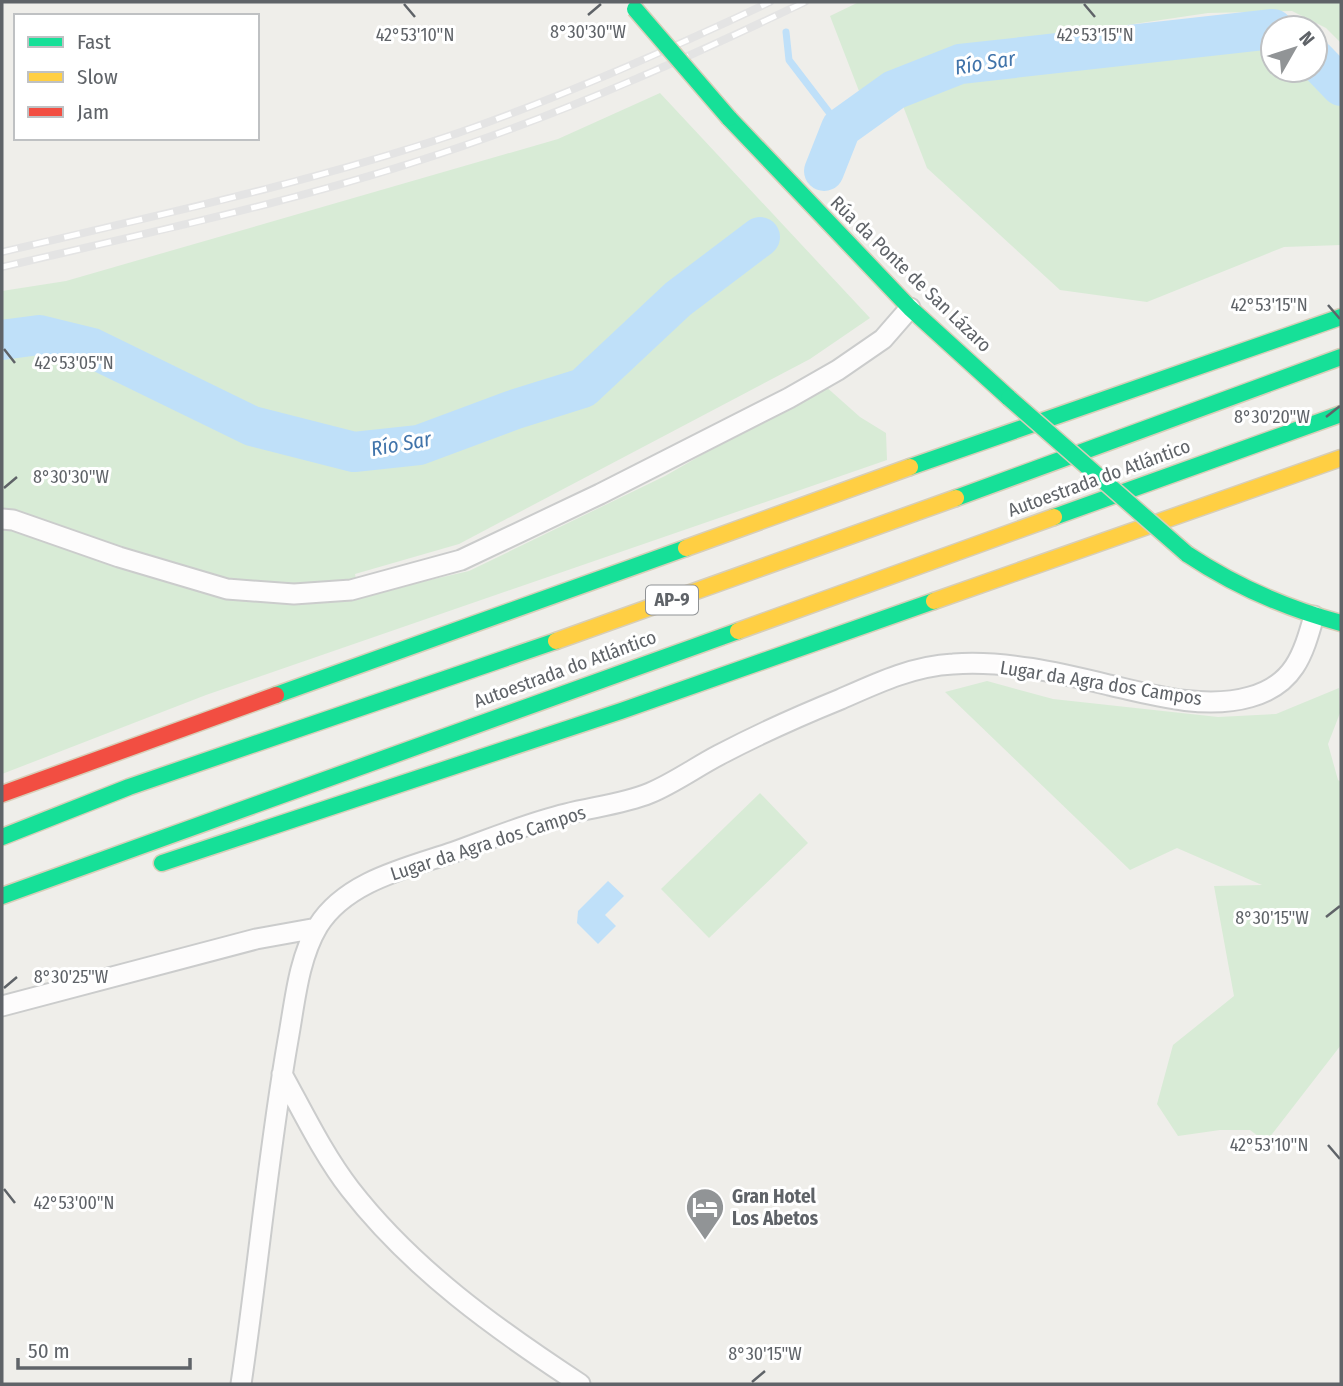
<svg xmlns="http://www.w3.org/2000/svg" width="1343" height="1386" font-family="'Fira Sans Condensed',sans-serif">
	<rect width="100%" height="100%" fill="#efeeea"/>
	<path fill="#d8ebd6" d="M859 2H1341V43L1326 28 1292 11 1208 13 1100 29 913 67 898 77 859 91 830 16Z
		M1273 48V70H1299L1341 107V245L1284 247 1147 302 1060 290 927 168 903 106 950 77 1105 66Z
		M660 93 870 318 810 359 459 544 355 574 360 596 469 571 665 476 824 385 860 417 886 433 887 460 206 695 2 774V291L66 281 558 139Z
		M987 681 1053 699 1218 717 1276 714 1339 688 1340 713 1328 744 1338 780 1341 782V1045L1266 1142 1250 1130H1220L1178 1136 1157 1104 1173 1045 1234 996 1214 886 1262 885 1177 848 1130 870 945 692Z
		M760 793 808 843 709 938 661 889Z"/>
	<path fill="#bfe0f9" d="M608 881 624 896 605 915 616 926 598 944 577 923 578 911Z"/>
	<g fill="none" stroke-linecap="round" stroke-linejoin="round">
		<path stroke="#bfe0f9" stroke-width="7" d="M786 32 789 60 841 128"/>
		<path stroke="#bfe0f9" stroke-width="40" d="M1315 59 1341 86
			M824 171 841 128 894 90 960 64 1273 29
			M2 340 39 335 92 348 252 426 354 452 419 445 513 410 583 388 678 299 760 237"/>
		<g stroke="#cbcccc" stroke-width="23">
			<path id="street" d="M2 519 13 520 119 557 227 589 294 594 351 590 461 560 600 494 789 398 838 370 883 339 910 308
				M2 1006 256 939 317 928
				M282 1074C303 1112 323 1154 350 1189 412 1269 496 1329 580 1384
				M241 1384C258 1270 268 1154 288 1040 295 1002 298 960 318 926 346 881 407 868 454 852 490 839 528 823 566 814 593 807 623 804 650 793 674 783 696 767 719 755 759 734 799 716 841 699 877 683 913 666 953 664 1005 660 1059 673 1109 685 1152 695 1205 710 1250 697 1294 685 1303 655 1314 616"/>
		</g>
		<g stroke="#d7ceb8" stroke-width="19">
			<path id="fast" d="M729 118 910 308 1009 398
				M910 467 1341 317
				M956 498 1341 357
				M1054 517 1341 414
				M1187 554C1235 586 1285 608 1341 623
				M276 695 686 548
				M2 837 129 787 556 641
				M162 863 621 711 934 601
				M2 896 738 631"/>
		</g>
		<g stroke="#d7ceb8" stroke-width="19">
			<path id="slow" d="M686 548 910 467
				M934 601 1341 458
				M738 631 1054 517
				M556 641 956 498"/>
		</g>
		<g stroke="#d7ceb8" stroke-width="19">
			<path id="jam" d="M2 794 276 695"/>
		</g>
		<use href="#street" stroke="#fdfcfc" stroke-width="19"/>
		<use href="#fast" stroke="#16e098" stroke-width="16"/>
		<use href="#slow" stroke="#ffcf43" stroke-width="16"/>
		<use href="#jam" stroke="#f24e42" stroke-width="16"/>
		<g stroke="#e4e4e4" stroke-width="8">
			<path id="rail" d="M2 252C154 216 309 183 458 133 564 96 668 50 770 2
				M2 267C156 231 313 198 463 146 580 106 693 55 805 2"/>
		</g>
		<use href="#rail" stroke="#fff" stroke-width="5" stroke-dasharray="16" stroke-linecap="butt"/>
		<g stroke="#d7ceb8" stroke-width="19" stroke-linecap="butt">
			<path id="fast-bridge" d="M635 9 729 118
				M1009 398 1187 554"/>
		</g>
		<use href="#fast-bridge" stroke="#16e098" stroke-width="16"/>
	</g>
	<path fill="none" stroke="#5f6368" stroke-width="2.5" d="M404 4 415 17M1084 4 1095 17M588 15 601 4M1328 305 1340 319M4 349 15 363M1326 417 1340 406M4 488 17 477M1326 917 1340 906M4 988 17 977M1328 1145 1340 1159M4 1189 15 1203M752 1382 765 1371"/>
	<defs>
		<g id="hotel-pin" transform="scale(2.0125)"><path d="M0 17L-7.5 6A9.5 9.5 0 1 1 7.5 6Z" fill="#919496" stroke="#fff"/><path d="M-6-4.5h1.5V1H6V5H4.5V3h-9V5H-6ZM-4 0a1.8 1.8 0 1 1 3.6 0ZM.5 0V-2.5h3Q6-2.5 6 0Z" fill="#fff"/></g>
	</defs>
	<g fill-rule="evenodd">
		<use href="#hotel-pin" x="705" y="1207"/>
	</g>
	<g text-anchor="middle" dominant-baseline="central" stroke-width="6" stroke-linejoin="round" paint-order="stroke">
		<rect fill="#fff" stroke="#8f9295" stroke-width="2" x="646" y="585.5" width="52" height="29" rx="5"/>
		<g font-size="18" font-weight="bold" fill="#5f6368">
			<text x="672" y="600">AP-9</text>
		</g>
		<g font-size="19" fill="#5f6368" stroke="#fff">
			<text transform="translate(911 274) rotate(44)">Rúa da Ponte de San Lázaro</text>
			<text transform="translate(1099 478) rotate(-20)">Autoestrada do Atlántico</text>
			<text transform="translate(565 669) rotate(-20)">Autoestrada do Atlántico</text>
			<text transform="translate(1101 683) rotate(9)">Lugar da Agra dos Campos</text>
			<text transform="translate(488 843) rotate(-18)">Lugar da Agra dos Campos</text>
		</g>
		<g font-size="19" font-weight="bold" fill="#5f6368" stroke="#fff" text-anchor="start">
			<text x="732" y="1196">Gran Hotel<tspan x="732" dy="22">Los Abetos</tspan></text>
		</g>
		<g font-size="21" font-style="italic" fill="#4174aa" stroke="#fff">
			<text transform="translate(985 63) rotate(-9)">Río Sar</text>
			<text transform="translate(401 444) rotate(-10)">Río Sar</text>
		</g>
	</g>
	<g font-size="18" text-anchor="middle" fill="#5f6368" stroke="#fff" stroke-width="6" stroke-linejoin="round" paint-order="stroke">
		<text x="588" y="38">8°30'30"W</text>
		<text x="415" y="41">42°53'10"N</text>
		<text x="1095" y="41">42°53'15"N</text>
		<text x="1269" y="311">42°53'15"N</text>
		<text x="74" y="369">42°53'05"N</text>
		<text x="1272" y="423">8°30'20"W</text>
		<text x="71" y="483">8°30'30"W</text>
		<text x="1272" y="924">8°30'15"W</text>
		<text x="71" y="983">8°30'25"W</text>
		<text x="1269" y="1151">42°53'10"N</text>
		<text x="74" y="1209">42°53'00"N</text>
		<text x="765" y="1360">8°30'15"W</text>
	</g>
	<rect width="1343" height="1386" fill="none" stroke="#5f6368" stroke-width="7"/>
	<rect x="14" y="14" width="245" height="126" fill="#ffffff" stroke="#bfc1c3" stroke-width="2"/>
	<rect x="28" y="37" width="35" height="10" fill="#16e098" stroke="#bfc1c3" stroke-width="2"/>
	<text x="77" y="49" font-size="21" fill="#5f6368">Fast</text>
	<rect x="28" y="72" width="35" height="10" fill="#ffcf43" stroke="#bfc1c3" stroke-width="2"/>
	<text x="77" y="84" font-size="21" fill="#5f6368">Slow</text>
	<rect x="28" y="107" width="35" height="10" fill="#f24e42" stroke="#bfc1c3" stroke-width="2"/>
	<text x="77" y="119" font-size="21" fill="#5f6368">Jam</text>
	<g transform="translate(1294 49) rotate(51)"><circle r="33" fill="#ffffff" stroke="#bfc1c3" stroke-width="2"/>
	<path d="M0-5L12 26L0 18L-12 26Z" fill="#919496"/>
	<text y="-10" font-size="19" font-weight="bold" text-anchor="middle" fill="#5f6368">N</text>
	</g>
	<path d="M18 1358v10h172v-10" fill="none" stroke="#5f6368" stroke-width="3.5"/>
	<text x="28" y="1358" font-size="21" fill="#5f6368" stroke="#ffffff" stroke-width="5" paint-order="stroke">50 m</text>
</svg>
